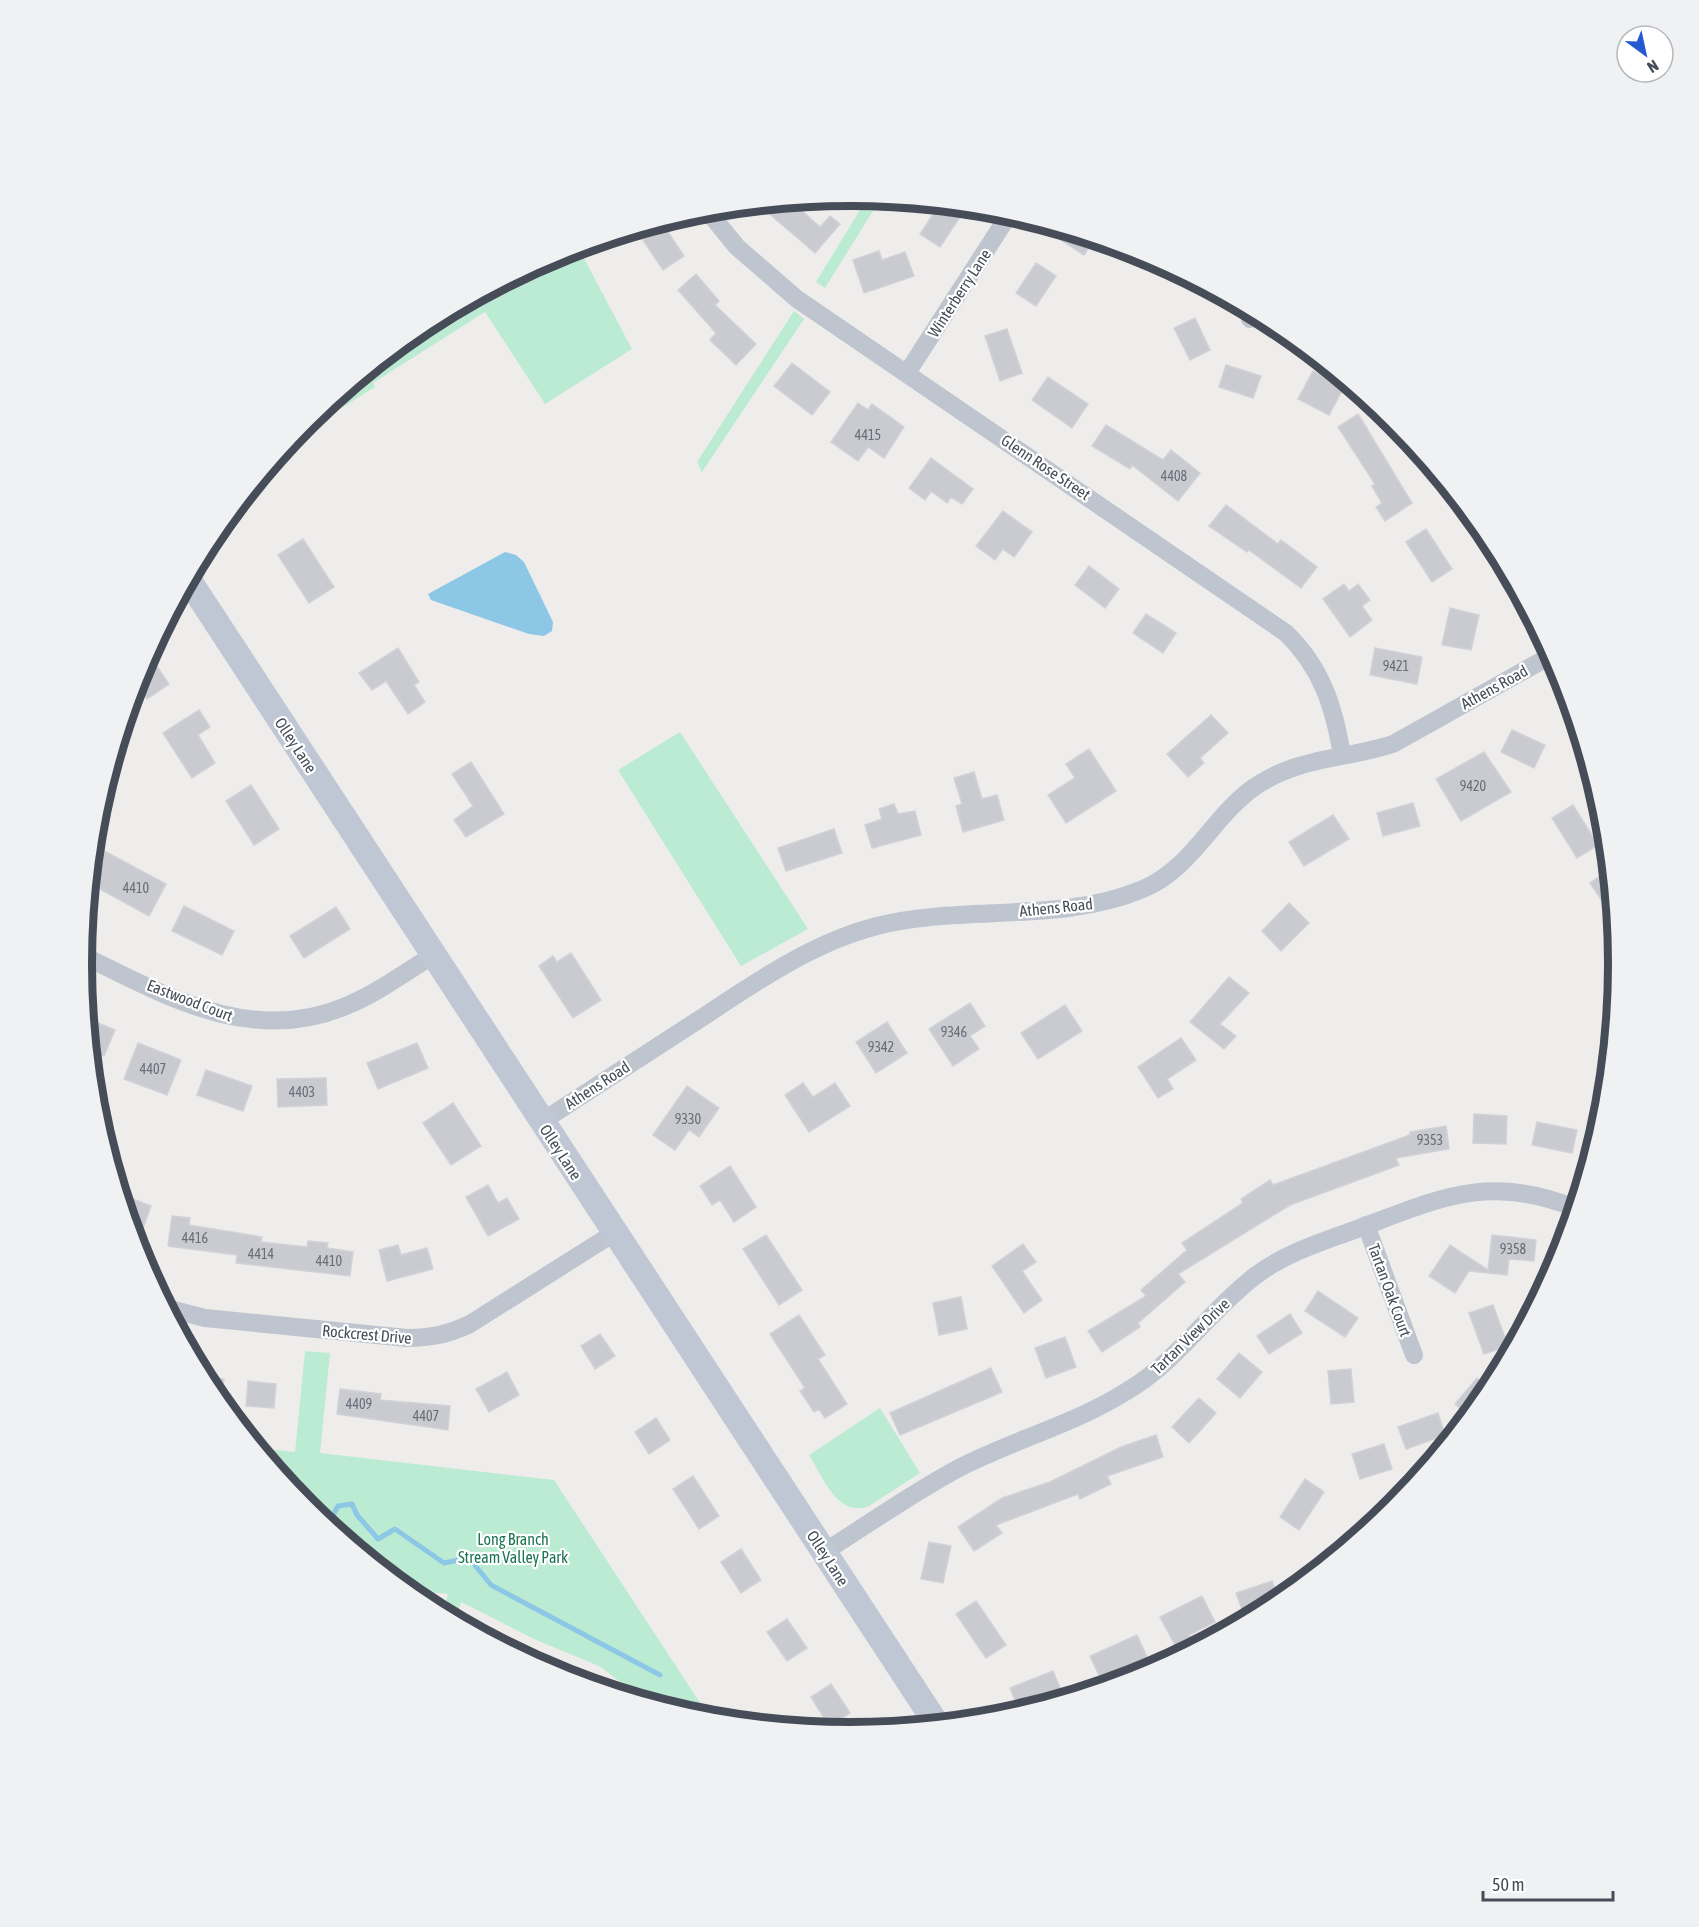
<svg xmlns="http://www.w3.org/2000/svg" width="1699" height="1927" font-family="'Asap Condensed',sans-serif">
	<rect width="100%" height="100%" fill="#efedec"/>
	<path fill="#bcebd4" d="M868 197 881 198 825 288 816 282Z
		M578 247 632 349 545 404 485 312 373 383 375 387 288 442 306 420 423 324 556 253Z
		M794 311 804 319 702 472 697 462Z
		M680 732 808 929 741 966 618 770Z
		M305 1351 330 1353 320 1453 554 1480 710 1718 646 1701 599 1666 536 1640 461 1602 455 1620 442 1613 448 1594 407 1590 306 1507 258 1448 295 1452Z
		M880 1408 920 1473 869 1506C837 1518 823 1477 809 1455Z"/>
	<path fill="#8cc7e5" d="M505 552 516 555 524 562 553 622 552 631 544 636 529 634 431 600 428 594Z"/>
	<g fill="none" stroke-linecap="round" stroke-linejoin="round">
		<path stroke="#8cc7e5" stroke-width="5" d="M328 1525 338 1506 352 1504 357 1515 378 1539 395 1529 444 1563 469 1558 491 1585 660 1675"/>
	</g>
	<path fill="#cacbd1" stroke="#d1d2d8" stroke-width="1.5" d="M791 201 820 227 830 216 840 224 815 253 758 204Z
		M940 204 948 205 962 214 940 247 920 234Z
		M1041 222 1077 233 1095 239 1084 255 1039 226Z
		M664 226 684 256 663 270 643 240Z
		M879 251 882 260 905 252 914 276 864 293 853 260Z
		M1036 263 1056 276 1036 306 1016 293Z
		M696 274 719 301 715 305 756 344 736 365 710 340 716 333 678 290Z
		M1195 318 1210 350 1190 360 1174 328Z
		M1007 329 1022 373 1000 381 985 336Z
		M792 363 830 392 812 415 774 386Z
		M1226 365 1261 376 1253 398 1219 387Z
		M1313 371 1344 387 1329 415 1298 399Z
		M1048 377 1088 404 1072 428 1032 400Z
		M858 403 868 410 872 404 904 427 884 458 868 447 858 461 831 442Z
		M1358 414 1412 503 1385 521 1376 507 1382 503 1372 486 1375 484 1338 427Z
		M1106 425 1163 460 1171 450 1200 473 1178 501 1132 465 1130 469 1092 446Z
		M931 458 973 489 962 504 951 497 947 503 931 491 925 500 909 488Z
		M1226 505 1278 544 1281 540 1317 567 1301 588 1249 550 1247 552 1209 526Z
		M1003 511 1032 532 1014 557 1003 549 995 560 976 546Z
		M1426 529 1452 569 1432 582 1406 542Z
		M303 539 334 587 309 603 278 555Z
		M1089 566 1119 589 1105 608 1075 585Z
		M1344 584 1349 591 1358 584 1370 600 1362 606 1372 620 1350 637 1323 599Z
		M1450 608 1479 615 1471 650 1442 645Z
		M1146 614 1176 633 1163 653 1133 633Z
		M398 648 419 682 414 685 425 702 408 714 386 681 372 690 359 673Z
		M1375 648 1422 657 1417 684 1370 675Z
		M148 653 169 684 147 699 136 682Z
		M199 710 210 727 198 735 215 763 192 778 163 733Z
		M1211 715 1228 733 1200 758 1204 763 1188 777 1167 754Z
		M1512 730 1545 745 1534 768 1501 752Z
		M1089 749 1116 791 1066 823 1048 795 1075 778 1066 764Z
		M1484 752 1511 792 1461 821 1436 779Z
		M471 762 504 814 466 837 454 820 473 806 452 774Z
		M974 772 982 799 997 795 1004 820 963 832 956 806 962 804 954 778Z
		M251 785 279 829 254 845 226 801Z
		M1413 803 1420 826 1383 836 1377 813Z
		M894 804 898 814 915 811 921 835 872 848 865 825 882 819 879 809Z
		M1573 805 1598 845 1577 858 1552 818Z
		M1333 815 1349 839 1304 866 1289 842Z
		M834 829 842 853 786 871 778 848Z
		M93 845 166 884 149 916 89 883Z
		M1609 870 1614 919 1590 883Z
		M1289 903 1309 923 1281 951 1262 931Z
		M184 906 234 931 222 955 172 931Z
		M336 907 350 929 304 958 290 936Z
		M571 953 601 1000 573 1018 539 966 553 956 557 962Z
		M1229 977 1249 993 1220 1024 1236 1036 1224 1049 1190 1022Z
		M970 1003 985 1026 970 1036 979 1049 953 1066 929 1029Z
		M1065 1005 1082 1031 1038 1059 1021 1033Z
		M86 1018 115 1030 104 1056 90 1050Z
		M887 1022 907 1053 876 1073 856 1042Z
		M1181 1038 1196 1060 1167 1079 1173 1089 1158 1098 1138 1067Z
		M138 1043 181 1060 167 1095 124 1079Z
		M417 1043 428 1068 378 1089 367 1063Z
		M206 1070 252 1086 243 1111 197 1095Z
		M326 1078 327 1105 278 1107 277 1079Z
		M803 1083 813 1097 835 1083 850 1106 809 1132 785 1095Z
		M687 1086 719 1108 699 1137 689 1130 675 1150 653 1135Z
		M453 1103 481 1146 451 1165 423 1123Z
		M1474 1114 1507 1116 1506 1144 1473 1143Z
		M1537 1122 1577 1130 1572 1153 1532 1145Z
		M1446 1126 1449 1149 1396 1158 1399 1165 1290 1205 1178 1274 1185 1282 1138 1323 1140 1327 1102 1352 1088 1331 1146 1296 1141 1290 1187 1250 1182 1243 1243 1203 1241 1199 1270 1180 1273 1185 1410 1135V1132Z
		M730 1166 756 1207 734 1222 720 1200 712 1205 700 1186Z
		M488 1185 498 1203 507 1198 519 1219 488 1236 466 1197Z
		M120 1194 151 1206 142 1231 130 1227Z
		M172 1216 190 1218 189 1225 262 1237 261 1242 307 1247 308 1241 328 1243 327 1248 353 1252 350 1276 236 1263 237 1255 168 1246Z
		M766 1235 802 1290 779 1305 743 1249Z
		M1492 1235 1536 1240 1534 1261 1509 1259 1507 1275 1469 1271 1455 1293 1429 1276 1450 1245 1488 1270Z
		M1023 1244 1036 1262 1022 1271 1042 1300 1024 1313 992 1266Z
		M398 1245 401 1255 427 1248 433 1269 387 1281 379 1250Z
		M1318 1291 1358 1318 1345 1337 1305 1311Z
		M961 1297 967 1329 939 1335 933 1303Z
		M1493 1305 1508 1346 1484 1354 1469 1313Z
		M1290 1314 1302 1333 1269 1354 1257 1336Z
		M799 1315 825 1355 818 1359 847 1404 825 1418 819 1409 814 1412 800 1391 805 1388 770 1334Z
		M600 1334 615 1356 595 1369 581 1346Z
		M1065 1337 1076 1367 1046 1378 1035 1348Z
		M1239 1353 1262 1372 1240 1398 1217 1379Z
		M991 1368 1002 1392 900 1435 890 1413Z
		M1351 1369 1354 1402 1331 1404 1328 1371Z
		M507 1372 519 1395 489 1412 476 1389Z
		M202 1375 224 1379 220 1402 210 1390Z
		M1477 1378 1490 1388 1468 1416 1455 1404Z
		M248 1381 276 1384 274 1408 246 1406Z
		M340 1389 381 1394 380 1400 450 1406 448 1430 337 1414Z
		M1199 1398 1216 1413 1189 1443 1172 1427Z
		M1438 1413 1445 1435 1406 1449 1398 1427Z
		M656 1418 670 1440 649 1454 635 1432Z
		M1156 1435 1163 1457 1107 1476 1111 1484 1080 1499 1078 1494 996 1525 1002 1533 974 1551 958 1527 1002 1498 1050 1482 1121 1447Z
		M1384 1444 1392 1469 1360 1479 1352 1454Z
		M693 1476 719 1516 699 1529 673 1489Z
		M1305 1479 1324 1492 1299 1530 1280 1517Z
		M929 1542 951 1546 943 1583 921 1579Z
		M741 1549 761 1580 741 1593 721 1562Z
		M1272 1581 1279 1600 1245 1618 1236 1593Z
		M1202 1596 1215 1622 1189 1635 1192 1639 1176 1647 1160 1617Z
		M976 1601 1006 1645 986 1658 956 1614Z
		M787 1619 807 1648 787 1661 767 1632Z
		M1137 1635 1147 1657 1119 1670 1122 1677 1104 1686 1090 1656Z
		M1053 1671 1063 1695 1019 1711 1010 1688Z
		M831 1684 850 1713 829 1726 811 1697Z"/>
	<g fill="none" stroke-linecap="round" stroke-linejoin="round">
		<path stroke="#bec5ce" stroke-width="18" d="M706 209 737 247 797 299 1286 633C1322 668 1334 707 1342 755
			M1250 319 1257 314
			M907 373 1010 213
			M82 955C166 996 252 1046 346 1006 376 994 404 973 432 956
			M541 1122C595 1087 649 1052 703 1017 757 981 814 942 877 926 964 904 1060 924 1143 889 1193 868 1213 815 1256 786 1299 757 1346 759 1393 744L1552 655
			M1366 1225 1414 1355
			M166 1308 205 1318 407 1338C431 1338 449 1334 470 1324L614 1233
			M824 1552C869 1524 912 1493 959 1468 1013 1440 1075 1424 1127 1391 1177 1362 1209 1311 1255 1276 1285 1253 1322 1242 1357 1229 1438 1199 1488 1173 1575 1208"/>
		<path stroke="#c0c7d4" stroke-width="26" d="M188 579 936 1723"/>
	</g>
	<g text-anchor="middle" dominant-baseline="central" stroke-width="4.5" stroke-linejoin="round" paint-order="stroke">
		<g font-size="14" fill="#676c76">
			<text x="868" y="435">4415</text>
			<text x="1174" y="476">4408</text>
			<text x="1396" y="666">9421</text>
			<text x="1473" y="786">9420</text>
			<text x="136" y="888">4410</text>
			<text x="954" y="1032">9346</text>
			<text x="881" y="1047">9342</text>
			<text x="153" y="1069">4407</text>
			<text x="302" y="1092">4403</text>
			<text x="688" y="1119">9330</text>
			<text x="1430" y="1140">9353</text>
			<text x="195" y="1238">4416</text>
			<text x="1513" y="1249">9358</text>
			<text x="261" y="1254">4414</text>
			<text x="329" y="1261">4410</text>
			<text x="359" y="1404">4409</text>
			<text x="426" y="1416">4407</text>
		</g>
		<g font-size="16" fill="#464d58" stroke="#fff">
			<text transform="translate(959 293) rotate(-57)">Winterberry Lane</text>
			<text transform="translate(1046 467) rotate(34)">Glenn Rose Street</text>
			<text transform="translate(1494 687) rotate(-29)">Athens Road</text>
			<text transform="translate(296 745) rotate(57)">Olley Lane</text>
			<text transform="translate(1056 907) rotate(-6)">Athens Road</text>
			<text transform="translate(190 1000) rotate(21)">Eastwood Court</text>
			<text transform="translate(597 1085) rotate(-33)">Athens Road</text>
			<text transform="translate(561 1152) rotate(57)">Olley Lane</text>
			<text transform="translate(1390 1290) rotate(70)">Tartan Oak Court</text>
			<text transform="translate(367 1334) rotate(5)">Rockcrest Drive</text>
			<text transform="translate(1190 1336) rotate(-44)">Tartan View Drive</text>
			<text transform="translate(828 1558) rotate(57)">Olley Lane</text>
		</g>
		<g font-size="16" fill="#1c7453" stroke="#fff">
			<text x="513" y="1539">Long Branch<tspan x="513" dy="18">Stream Valley Park</tspan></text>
		</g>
	</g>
	<path d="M0 0H1699V1927H0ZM92 964a758 758 0 1 1 1516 0a758 758 0 1 1-1516 0Z" fill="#f0f1f2" fill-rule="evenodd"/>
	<path fill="none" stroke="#464d58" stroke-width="8" d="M92 964a758 758 0 1 1 1516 0a758 758 0 1 1-1516 0Z"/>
	<g transform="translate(1645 54) rotate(147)"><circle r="28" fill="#ffffff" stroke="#b5b8bc" stroke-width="1.5"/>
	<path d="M0-4.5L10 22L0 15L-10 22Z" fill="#245ad1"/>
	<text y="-9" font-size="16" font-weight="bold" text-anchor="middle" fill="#464d58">N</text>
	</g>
	<path d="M1483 1891v9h130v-9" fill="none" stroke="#464d58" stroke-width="3"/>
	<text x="1492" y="1891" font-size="18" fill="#464d58" stroke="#ffffff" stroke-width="4.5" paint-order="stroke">50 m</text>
</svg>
